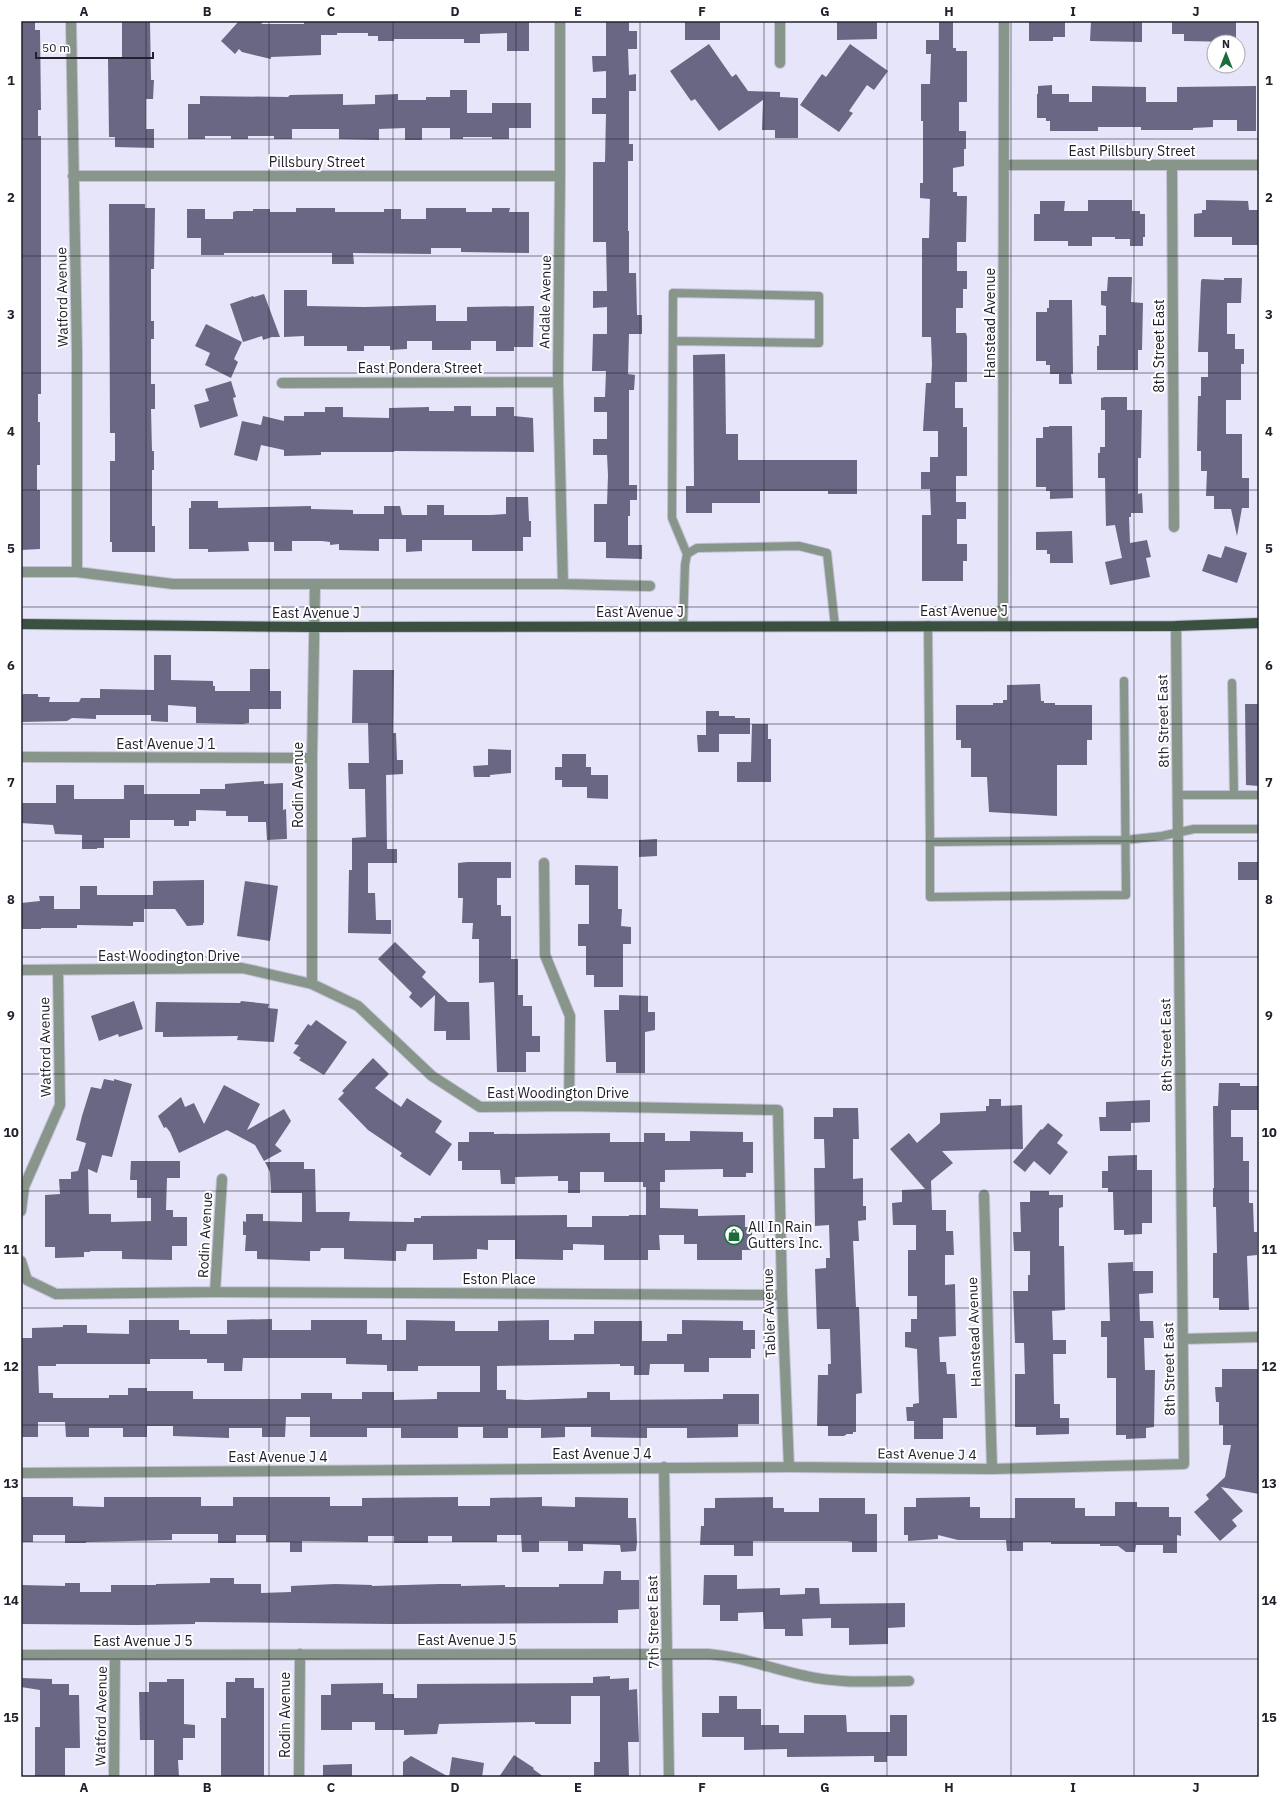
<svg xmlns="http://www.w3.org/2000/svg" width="1280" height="1798" font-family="'IBM Plex Sans',sans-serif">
	<rect width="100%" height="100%" fill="#e6e5fa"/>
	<path fill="#696784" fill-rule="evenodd" d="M21 21H35V30H40L41 110H38V136H41V394H38V422H40V465H37V490H40V549L21 550Z
		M122 21H150L151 80H154L153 99H146V129H154V148L115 147V137H109L108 58H122Z
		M239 21H264L261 24H304V21H529V51H507V33L480 34V43H464V39H394V41H378V36H368V33H337V35H321V55L271 57V59L242 52 239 49 235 54 221 41Z
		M606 21H629V31H637V49H628L629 75 636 74V91H629V144H633V161H628V231H629V273H636L637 315H642V334H629L628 374 635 375 634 390H629V485H637V500H630V516H628V545H642V559L606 558V542H594V504H607L608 475 607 455H593V439H607V412H594V397H605L606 371H592L593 334H607V307L593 308V291H607L606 242H593V162H605L606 114H592V98H606V71L593 72 592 56H606Z
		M685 21H720V40H685Z
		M837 21H877V39L837 40Z
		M939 21H953V48H956V51H967V102H959V131H966V149H964V166L953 168V192H957V196H967L966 242H957V271H967V289H963V308H956V333H966L967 337V382H955V408H963V427H967V476H956V502H966V519H957V544H967V561H963V581H922V515H931L930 489H921V472H930V457H938V431H923L926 383H931L932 364 931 337H922V238H929L930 199 920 198V183H923V121H921V84H930L931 54H926V40H939Z
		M1029 21H1065V37H1053V41H1029Z
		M1091 21H1142V42L1090 41Z
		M1172 21H1236V42L1184 41V34H1172Z
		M709 44 732 77 736 74 748 91 780 92V97L798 98V138H775V130H762L763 100 719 131 695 99 691 101 670 71Z
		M850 44 888 71 874 90 867 85 849 111 853 113 839 132 800 105 822 74 826 77Z
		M1052 85V94H1069V102H1092V86L1146 87V102H1177V87L1256 86V131H1237V120H1213V127L1193 128V130H1141V127H1098V131H1050V121H1046V118H1037V94H1038V86Z
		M450 90H467V113H492V103H531V128H509V139H492V137H463V139H450V128H422V140H405V128L379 129V140L339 139V129H292V139H274V136H248V139H231V136H205V139H188V104H200V96L288 97 290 95 343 94V105L375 104V95L398 94V100H426V97H450Z
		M1088 200H1132V211H1140V214H1145V237H1143V246H1130V239H1115V237H1092V246H1068V241H1034V214H1040V201H1065L1064 211H1088Z
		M1206 200 1248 201 1249 210H1259V245H1232V237H1194V214L1202 213V210H1206Z
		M109 204H145V208H155L154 269H151V321H154V339H151V384H155V409H151L152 451H154V470H152V526H155V552H112V542H110V461H115V433H110Z
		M296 208H335V212H384V209H401V219H426V208H466V212H492V208H510L509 212H529V253L461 252V248H431V254L353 253 354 264H332V253H224V255H201V238H187V209H205V219H233V212L236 211H253V209H270V212H296Z
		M1108 277H1132L1131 302 1143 303 1142 350H1138V370H1097V346H1099V335H1106V306L1101 305V291H1107Z
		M1224 278H1242L1241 303H1227V334H1235V349H1244V364H1241V400H1226V434H1242V478H1249V508H1242L1237 536 1231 509H1214V496H1206L1207 471H1201V451H1197L1198 396H1201V377H1208V352H1198L1201 281 1202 279 1224 280Z
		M284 290H307V306L364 307 436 305V321H467V307L534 306 533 347H514V351H496V341H471V350H432V341H407V349L390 350V346H364V351H347V346H304V336L284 337Z
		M264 294 280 337H272L263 340 262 336 243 342 230 304 253 296 254 297Z
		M1049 300H1072L1073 374H1071L1072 384H1059V374H1050V365H1046V361H1036V312H1047V308H1049Z
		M206 324 242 342 234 359 238 362 231 378 205 365 210 353 195 346Z
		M725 354 726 434H738V460H857V494H828V491H760V503H712V513H686V486H694L693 355Z
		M231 381 236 397 233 398 238 416 200 428 194 405 209 401 205 389Z
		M1105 397H1127V410H1142L1141 458H1138V494L1142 493 1143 513H1131V517H1129L1130 543 1147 540 1151 557 1146 558 1150 577 1110 585 1105 562 1122 558 1115 525 1106 526 1105 478H1098V453H1100V447H1105V410H1101V398Z
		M454 406H471V416H496V407H514V416L533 418 534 452 394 451V452H321V455L284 456V450L261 445 257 461 234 455 242 421 261 425 263 416 284 421V416H304V412H325V407H343V417L389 418V408L429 407V411H454Z
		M1049 426H1072L1073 498 1050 499V491H1046V487H1036V438H1043V427H1049Z
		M506 497H528L529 521H531V537H523V551H472V540H422V551L406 552V539H379V551L339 550V544L330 545V542L322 541H292V551H274V542H248L249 551 208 552V549H189V508H191V501H218V508L311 506V509L353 510V514H384V506H400L402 515H427V505H444V515H491L506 514Z
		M1072 531 1073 563H1050V554H1047V550H1036V532Z
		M1225 546 1247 553 1237 583 1202 571 1208 554 1221 558Z
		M154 655H171V680L213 681V686H215V691H250V669H270V691H281V709H249V723L242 724 196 723V707L168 705V722L151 721V715H96V719L72 718 67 721 21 722V695L24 694H38V697H50L49 702H79L81 698H100V689L154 690Z
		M353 670H394L393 733H396L397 760H403V774L386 775 387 849H397V863H368V893H375L376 920H391V934L348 933 349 870H352V838L366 837 365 789H349L348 763H369L368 723H352Z
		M1040 684 1041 701H1044V703H1055V705H1092V740H1087V765H1057V816L989 812 987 777H971V748H961V740H956V705H993V703H1003V700H1007V685Z
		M1245 704H1259V786L1246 785Z
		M706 711H719V716H735V718H750V734H719V752H698L697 735H706Z
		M752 724H768V739H771V782H737V762H751Z
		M488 749 511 750V773L490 775V777H474L473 766 488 765Z
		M562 754H586V767H591V775H608V799L587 798V787H562V780H555V767H562Z
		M264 781V784L283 783V810L286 809 287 839 267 840 266 822H248V816H226V811L196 810V821H189V826H174V820H130V838H104V848H97V849H82V835L55 834 53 825 21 823V803H56V785H74V799H124V785H144V794H200V789H225V784Z
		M657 839V856L639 857V840Z
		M467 862H511V878H497V905H501V916H511V959H518V995H523V1006H532V1036H540V1052H526V1072H497L494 982 479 983V939H472L473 923H462L463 898H458V863Z
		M1238 862H1258V880H1238Z
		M575 865 618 866V909H622L621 926 631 927V944H623V987H594V975H586V946H578V924H589V885H575Z
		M204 880V923H203V925L187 926 175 909H144V922H133V926L77 925V928H41V929H23L21 928V903L40 901 39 896H54V909H80V886H97V895H153V881Z
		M245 881 278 886 270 941 237 936Z
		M395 942 426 972 422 977 448 1002H469L470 1040H446V1031H434L435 995 421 1008 409 997 412 993 378 959Z
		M619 995 648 996V1012H655V1030L645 1032V1073H616V1062H606L604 1010H619Z
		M134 1001 143 1029 119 1037 118 1034 99 1041 91 1016Z
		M241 1001 269 1004 268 1008 278 1009 274 1042 237 1040 238 1036 163 1037V1032H155L156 1002 240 1003Z
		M316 1020 347 1042 324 1075 299 1060 301 1058 293 1053 299 1045 294 1044 308 1024 311 1026Z
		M373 1058 389 1074 375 1088 401 1107 407 1098 442 1121 435 1132 452 1144 430 1176 400 1156 402 1153 368 1130 338 1099 344 1093 342 1091Z
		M104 1079 114 1081V1079L132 1084 112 1157 102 1155 97 1173 88 1169 89 1214H111V1222L151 1221V1198H137V1180H130L131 1161H180V1178H167L166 1210H173V1217H187V1246H172V1260L122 1259V1251H90V1252H84V1257L55 1258V1247H45V1195L60 1194 59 1179H71V1172L78 1171 86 1143 76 1140 82 1116 91 1087 101 1089Z
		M1219 1083H1240V1086H1259V1110H1231V1137H1243V1161H1249V1203H1253L1254 1232H1257V1255L1247 1256 1249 1310H1219V1298H1213V1253H1217L1216 1207H1213V1188H1214L1213 1106H1218Z
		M224 1085 260 1104 247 1130 284 1109 291 1121 275 1145 282 1151 264 1161 255 1145 227 1130 179 1153 170 1132 166 1127 164 1128 158 1116 181 1097 185 1107 194 1103 204 1124Z
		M989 1099H1001V1106L1022 1105 1023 1149 942 1151 953 1163 931 1181 932 1210H946V1231H953L954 1255H945V1285L955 1284V1287L956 1336 939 1337 940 1362H946L947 1374H955L957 1418H943V1439H914V1421H907L906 1407H913V1404L919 1403 917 1349 905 1347V1332H911V1319H917V1296H908V1250H916V1225H893L892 1203 902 1202V1190L925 1189 890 1149 909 1133 917 1143 940 1123V1113L986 1111V1106H989Z
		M1150 1100V1122L1131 1123V1131H1100L1099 1117H1106V1102Z
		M833 1108H858L859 1139H853V1179L863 1178V1206H866V1220L858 1221 859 1241H853L856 1307H859L862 1393 856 1394V1432H853V1434H847L844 1436H828V1426H817L818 1375H828V1364H831L830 1329H817L815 1269 826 1268V1258H830L829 1225 815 1226 814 1168H825L824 1139H814V1117H833Z
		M1048 1123 1063 1135 1057 1143 1068 1152 1050 1175 1034 1161 1025 1172 1013 1162 1041 1129 1042 1130Z
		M690 1131 743 1132V1142H753V1173H746V1177H723V1169L665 1170V1182H660V1208L698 1209V1216L745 1215V1227H752V1250H742V1260H697V1244H684V1235H659L660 1250H648V1260H604V1245L573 1244V1250H563V1260L515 1259V1240H488V1250L477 1249V1259L433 1260V1244H407L406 1251H396V1261L344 1259V1248H321L320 1251H310V1261L257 1259V1251H245L246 1235H243V1221L246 1222V1214H263V1221L302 1222V1193H271L270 1172 265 1162H304V1169H315L316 1212H350L349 1221 414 1222V1218H421V1216L567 1215V1227H592V1216H629V1215H646V1187H643V1182H604V1172H580V1193H568V1181H558V1176L515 1177V1184H501L500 1170H462V1161H458V1142H469V1132H494V1134L610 1133V1142H644V1133H665V1141H690Z
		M1137 1155V1170H1152V1223H1142V1234L1124 1235V1230H1114L1113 1192H1108V1188H1102V1171H1108V1156Z
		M1030 1191H1049V1195H1063V1207L1059 1208V1246H1064L1065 1310 1052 1311 1053 1340H1066V1354H1053L1054 1404H1060V1418H1069V1434L1036 1435V1427H1015V1374H1025L1024 1343H1015L1013 1291H1028V1275H1030V1251H1014L1013 1232H1021L1020 1202H1030Z
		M1133 1262V1271H1153V1293L1139 1294 1140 1321H1153L1154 1338H1144L1145 1370H1155L1154 1427 1146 1428V1438L1126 1439V1435H1116V1378H1107V1337H1101V1321H1110L1108 1263Z
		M272 1319V1330H311V1320H367V1334H382V1340H406V1320L455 1321V1331H498V1321L549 1320V1340H574V1334H594V1321H642V1341H667V1334H682V1320L743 1321V1330H755V1349H751V1358H709V1372H684V1364H650L649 1375H634V1366H620V1364L497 1366V1390H506V1399L526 1400 587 1398V1392H610V1400L723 1399V1394H759V1424H738V1437L687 1438V1428H647V1438L591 1437V1427H565V1437L541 1438V1428H508V1438H483V1427H458V1438H401V1428H367V1437H310V1417H286L285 1437H262V1428H229V1438L173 1436V1426H147V1437H123V1428H89V1437H66L65 1422H38V1437H21V1338H32V1328L63 1327V1325H87V1333L129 1334V1320H179V1330H190V1334H227V1320ZM243 1358H346V1364L387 1365V1371H418V1366H480V1392H437V1399L394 1400V1392H362V1399H332V1393H301V1399H193V1391H147V1388H128V1395H109V1398H53V1393H39L38 1366H56V1364H150V1359H207V1363H224V1371H242Z
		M1222 1369H1259V1494L1221 1487 1243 1511 1232 1520 1237 1526 1220 1541 1194 1512 1209 1499 1206 1495 1225 1477 1231 1445H1223V1425H1219V1402H1216L1215 1387H1222Z
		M21 1497H73V1506L104 1507V1497H201V1506H233V1497H330V1506H362V1498L458 1497V1506H490V1498L542 1497V1506L575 1507V1497L628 1498V1518H636L637 1542 636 1551 621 1552 620 1545 583 1544V1551H568V1541H539V1552H522L521 1535H497V1542H452V1536H428V1543H394V1536H368V1542L302 1541V1552H290V1542H266V1535H236V1543H218V1534H172V1540L86 1542V1543H65V1535H33V1542H21Z
		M773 1497V1508H784V1512H819V1498H865V1514H877V1552H852V1542L847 1541H753V1556H734V1545H700L701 1526H704V1508H715V1498Z
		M970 1497V1507H980V1518H1015V1498H1075V1508H1085V1516H1115V1502H1137V1507H1169V1517H1181V1536L1177 1535V1553H1163V1545H1136L1135 1552H1126L1118 1546H1100V1544H1051V1542H1023V1551H1007L1006 1540H958L938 1535V1539L908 1541V1535H904V1507H916V1498Z
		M604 1571H621V1580H639V1609L618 1610V1623L392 1624 195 1622V1624L137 1625 21 1624V1585L65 1586V1583H80V1592H111V1585H156V1584L210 1583V1578H234V1584H261V1593L291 1592V1586L335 1584 372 1585V1586L440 1584H461V1586L505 1585V1587H559V1584H603Z
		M704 1575H737V1589L780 1588V1595L805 1594V1588H819L820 1604 905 1603V1627L888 1628V1644L849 1645V1628H831V1618L802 1619 803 1636H785V1629H764L763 1612 738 1613V1621H720V1605H703Z
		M610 1676V1679L629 1678V1690L637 1689 639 1742H628L629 1777H594V1762H600V1696H571V1724H535V1722L439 1724 437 1734 404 1735V1730H375V1722H352V1730H321V1695H331V1684L383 1683V1694H394V1698H417V1684L593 1683V1677Z
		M21 1678 52 1679V1684H69V1695H79L80 1748H65V1777H35V1727H40V1690L21 1687Z
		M235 1678H254V1688H264V1777H221V1718H226V1682H235Z
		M167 1679H184V1724L195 1725V1738H183V1760H178L179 1777H154V1740H140L139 1692H149V1682H167Z
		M719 1696H737V1709H761V1725H779V1733H804V1715H846L847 1732H890V1715H907V1756H887V1762H874V1756H872L787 1757V1749L744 1750V1737H702V1713H719Z
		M514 1755 534 1768 533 1769 544 1777H499Z
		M411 1756 449 1777 452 1757 484 1763 482 1777H403V1762Z
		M352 1764V1777H323V1765Z"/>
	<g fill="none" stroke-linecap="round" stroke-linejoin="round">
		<g stroke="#c3c2d5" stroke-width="10">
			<path id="lane" d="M673 341 819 343V296L673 293 672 518 687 554
				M928 625 930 842 1125 840 1162 836 1194 829H1259
				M683 626 685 565 687 554 697 548 799 546 827 553 835 626
				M1232 683 1234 795
				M1177 795H1259
				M930 842V897L1126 895 1124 681"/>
		</g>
		<g stroke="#c3c2d5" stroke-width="12">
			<path id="street" d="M71 21 77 353V572
				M560 21V176L558 382 563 584
				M780 63V21
				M1005 165H1259
				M1172 165 1174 527
				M73 176H560
				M282 383 558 382
				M21 572H77L173 584H563L650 586
				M1003 625 1004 21
				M21 757 312 758
				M544 863 545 955 570 1016 569 1106
				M21 970 242 968 312 984 358 1006 432 1076 480 1107 569 1106 778 1110 782 1295 789 1467
				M312 984V758L315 585
				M984 1195 992 1469
				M21 1211 24 1187 60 1105 58 970
				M21 1261 27 1280 56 1294 215 1292 782 1295
				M215 1292 222 1179
				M1183 1339 1259 1337
				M664 1467 669 1777
				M21 1473 789 1467 992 1469 1184 1464 1176 626
				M21 1655 708 1654C745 1657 771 1669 806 1676 840 1684 875 1681 909 1681
				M114 1777 115 1655
				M299 1777 300 1654"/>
		</g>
		<g stroke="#c3c2d5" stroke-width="12">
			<path id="primary" d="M21 624 314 627 1176 626 1259 623"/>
		</g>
		<use href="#lane" stroke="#88958b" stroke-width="8"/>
		<use href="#street" stroke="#88958b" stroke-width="10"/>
		<use href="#primary" stroke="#3a5141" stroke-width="10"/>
	</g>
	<path fill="none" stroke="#21202c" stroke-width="1" stroke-opacity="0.55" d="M146 21V1777M269 21V1777M393 21V1777M516 21V1777M640 21V1777M764 21V1777M887 21V1777M1011 21V1777M1134 21V1777M21 139H1259M21 256H1259M21 373H1259M21 490H1259M21 607H1259M21 724H1259M21 841H1259M21 957H1259M21 1074H1259M21 1191H1259M21 1308H1259M21 1425H1259M21 1542H1259M21 1659H1259"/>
	<defs>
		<g id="shop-ring" transform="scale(1)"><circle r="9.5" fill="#fff" stroke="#1a6c3d" stroke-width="1.5"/><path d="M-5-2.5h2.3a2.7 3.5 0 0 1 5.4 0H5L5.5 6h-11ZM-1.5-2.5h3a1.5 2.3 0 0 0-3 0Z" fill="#1a6c3d"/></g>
	</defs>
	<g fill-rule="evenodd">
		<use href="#shop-ring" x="734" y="1235"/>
	</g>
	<g text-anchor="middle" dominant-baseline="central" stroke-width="4" stroke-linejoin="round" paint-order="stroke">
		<g font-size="14" fill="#21202c" stroke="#fff">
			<text x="1132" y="151">East Pillsbury Street</text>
			<text x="317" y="162">Pillsbury Street</text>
			<text transform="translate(62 297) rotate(-91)">Watford Avenue</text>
			<text transform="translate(545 302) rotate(-89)">Andale Avenue</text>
			<text transform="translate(990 323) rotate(-90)">Hanstead Avenue</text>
			<text transform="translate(1159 346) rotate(-90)">8th Street East</text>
			<text x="420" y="368">East Pondera Street</text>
			<text x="964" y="611">East Avenue J</text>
			<text x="640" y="612">East Avenue J</text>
			<text x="316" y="613">East Avenue J</text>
			<text transform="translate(1163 721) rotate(-91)">8th Street East</text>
			<text x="166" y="744">East Avenue J 1</text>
			<text transform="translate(298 785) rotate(-90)">Rodin Avenue</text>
			<text x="169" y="956">East Woodington Drive</text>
			<text transform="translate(1166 1045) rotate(-91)">8th Street East</text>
			<text transform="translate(45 1047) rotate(-91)">Watford Avenue</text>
			<text x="558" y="1093">East Woodington Drive</text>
			<text transform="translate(205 1235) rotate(-87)">Rodin Avenue</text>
			<text x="499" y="1279">Eston Place</text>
			<text transform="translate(769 1313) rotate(-92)">Tabler Avenue</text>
			<text transform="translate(974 1332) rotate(-92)">Hanstead Avenue</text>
			<text transform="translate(1169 1369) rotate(-91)">8th Street East</text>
			<text x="602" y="1454">East Avenue J 4</text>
			<text transform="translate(927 1454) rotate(1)">East Avenue J 4</text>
			<text x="278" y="1457">East Avenue J 4</text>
			<text transform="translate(653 1622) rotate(-91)">7th Street East</text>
			<text x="467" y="1640">East Avenue J 5</text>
			<text x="143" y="1641">East Avenue J 5</text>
			<text transform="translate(285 1715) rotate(-90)">Rodin Avenue</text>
			<text transform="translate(101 1716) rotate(-89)">Watford Avenue</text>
		</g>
		<g font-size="14" fill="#21202c" stroke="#fff" text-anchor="start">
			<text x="748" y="1227">All In Rain<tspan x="748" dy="16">Gutters Inc.</tspan></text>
		</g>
	</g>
	<rect width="1280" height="1798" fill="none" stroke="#ffffff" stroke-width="44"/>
	<g transform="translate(1226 54)"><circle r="19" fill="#ffffff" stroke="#a6a6ab"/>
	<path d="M0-3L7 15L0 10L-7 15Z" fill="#1a6c3d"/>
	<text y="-6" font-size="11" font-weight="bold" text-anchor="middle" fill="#21202c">N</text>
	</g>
	<path d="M36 52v6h117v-6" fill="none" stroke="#21202c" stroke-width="2"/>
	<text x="42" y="52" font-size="12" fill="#21202c" stroke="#ffffff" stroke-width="3" paint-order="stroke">50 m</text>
	<rect x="22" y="22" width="1236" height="1754" fill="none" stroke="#21202c" stroke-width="1.5"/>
	<g font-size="13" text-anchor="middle" font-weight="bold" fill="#21202c">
		<text x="84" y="16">A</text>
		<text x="207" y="16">B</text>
		<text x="331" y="16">C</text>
		<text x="455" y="16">D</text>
		<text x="578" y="16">E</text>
		<text x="702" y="16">F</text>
		<text x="825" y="16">G</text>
		<text x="949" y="16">H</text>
		<text x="1073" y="16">I</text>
		<text x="1196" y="16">J</text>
		<text x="11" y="85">1</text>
		<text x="1269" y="85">1</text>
		<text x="11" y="202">2</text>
		<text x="1269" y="202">2</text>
		<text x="11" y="319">3</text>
		<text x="1269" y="319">3</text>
		<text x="11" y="436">4</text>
		<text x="1269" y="436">4</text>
		<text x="11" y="553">5</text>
		<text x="1269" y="553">5</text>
		<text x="11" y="670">6</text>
		<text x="1269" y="670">6</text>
		<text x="11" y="787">7</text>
		<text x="1269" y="787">7</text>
		<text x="11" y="904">8</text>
		<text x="1269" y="904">8</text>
		<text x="11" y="1020">9</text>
		<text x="1269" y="1020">9</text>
		<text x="11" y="1137">10</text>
		<text x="1269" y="1137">10</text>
		<text x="11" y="1254">11</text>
		<text x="1269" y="1254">11</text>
		<text x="11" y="1371">12</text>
		<text x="1269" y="1371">12</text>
		<text x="11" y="1488">13</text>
		<text x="1269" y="1488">13</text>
		<text x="11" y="1605">14</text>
		<text x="1269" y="1605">14</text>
		<text x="11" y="1722">15</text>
		<text x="1269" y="1722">15</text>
		<text x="84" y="1792">A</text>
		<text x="207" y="1792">B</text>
		<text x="331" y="1792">C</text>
		<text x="455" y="1792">D</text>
		<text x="578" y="1792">E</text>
		<text x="702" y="1792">F</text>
		<text x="825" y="1792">G</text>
		<text x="949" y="1792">H</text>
		<text x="1073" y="1792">I</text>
		<text x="1196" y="1792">J</text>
	</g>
</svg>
